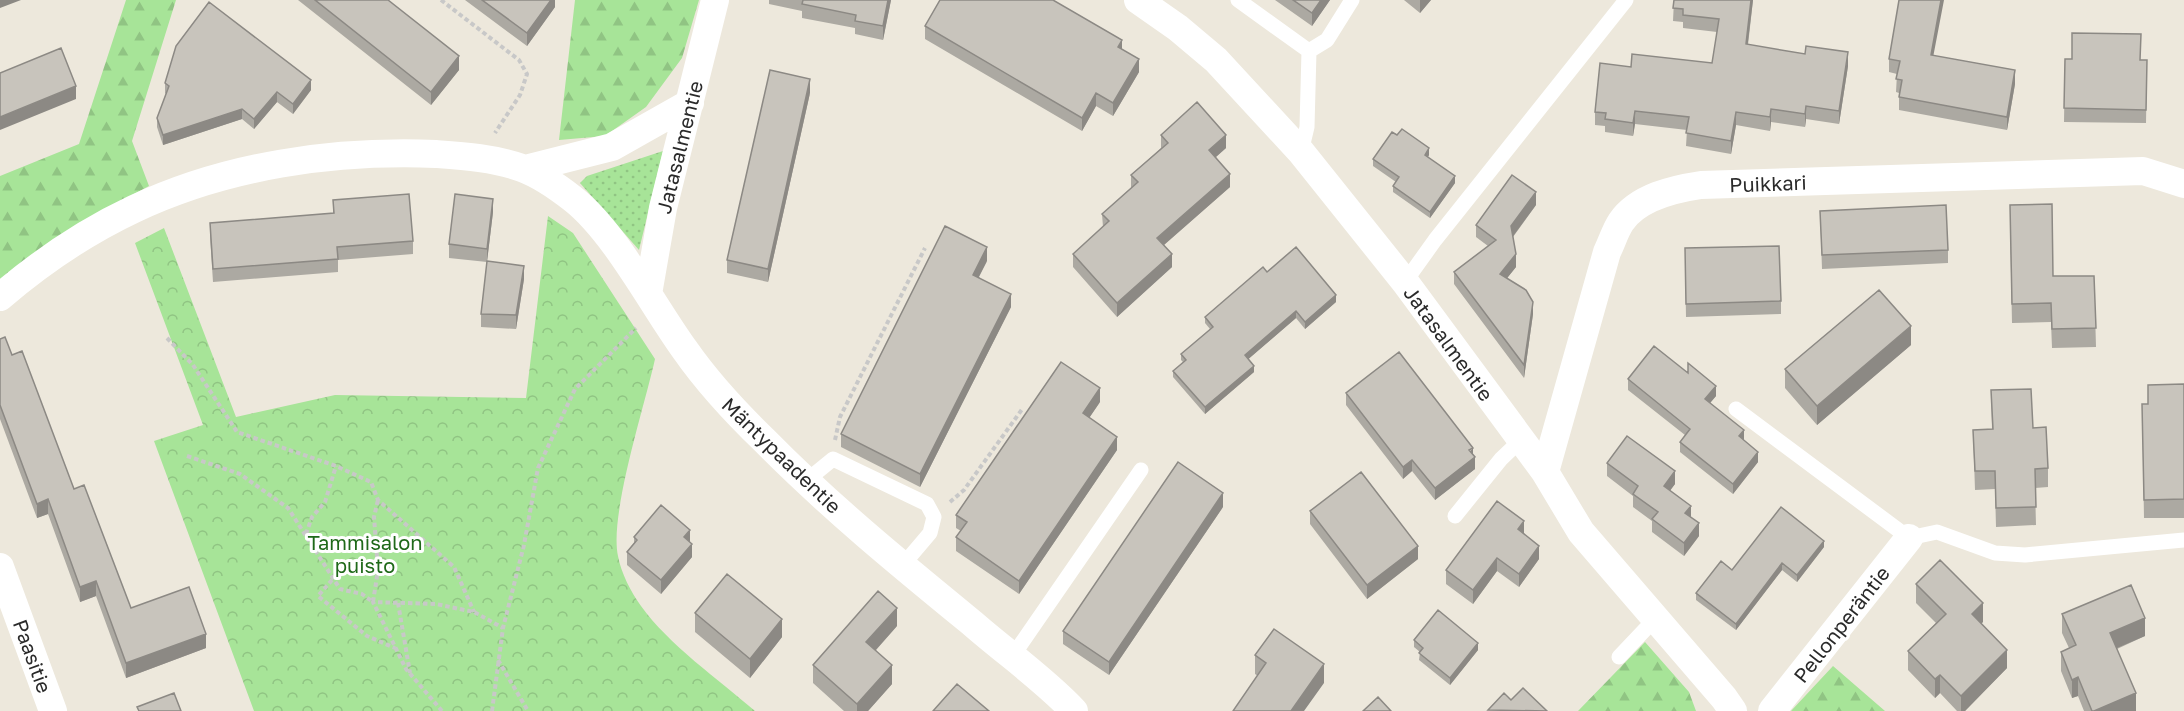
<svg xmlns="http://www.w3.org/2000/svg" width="2184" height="711" font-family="'Golos Text',sans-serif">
	<defs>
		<pattern id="grass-dots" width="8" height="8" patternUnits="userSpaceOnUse" patternTransform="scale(1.5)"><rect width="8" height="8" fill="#a7e498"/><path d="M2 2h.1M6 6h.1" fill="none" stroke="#90c483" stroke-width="1.8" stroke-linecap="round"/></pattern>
		<pattern id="forest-firs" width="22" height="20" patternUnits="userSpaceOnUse" patternTransform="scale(1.5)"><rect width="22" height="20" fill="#a7e498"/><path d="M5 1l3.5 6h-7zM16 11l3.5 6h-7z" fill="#90c483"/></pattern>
		<pattern id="park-crowns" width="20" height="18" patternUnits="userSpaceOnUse" patternTransform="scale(1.5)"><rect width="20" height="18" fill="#a7e498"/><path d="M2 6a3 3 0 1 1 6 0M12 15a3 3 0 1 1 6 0" fill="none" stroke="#90c483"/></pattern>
	</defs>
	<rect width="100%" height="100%" fill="#ede8dc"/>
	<path fill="url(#grass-dots)" d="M663 151 639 250 580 183 587 176Z"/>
	<path fill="url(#forest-firs)" d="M126 0H176L132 141 149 186 88 219 0 280V176L79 144Z
		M575 0H699L682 58 646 107 605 136 559 140Z
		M1645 642 1689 692 1696 711H1578Z
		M1833 666 1885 711H1791Z"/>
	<path fill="url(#park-crowns)" d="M548 216 573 233 655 359C645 405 609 515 618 556 621 573 631 592 641 606 669 645 718 679 755 711H254L154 441 203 425 135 243 164 228 236 417 335 395 526 398Z"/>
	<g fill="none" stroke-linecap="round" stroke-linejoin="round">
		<path stroke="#c8c8c8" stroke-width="4" stroke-dasharray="4.5 3" stroke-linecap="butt" d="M441 0 519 60 527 74 520 95 495 133
			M167 338 193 365 237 432 336 466 371 482 378 500 454 567 474 612
			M835 440 840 417 925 248
			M187 456 240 474 288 508 340 589 362 594 373 602 378 570 374 517 378 500
			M950 502 964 490 1023 408
			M306 534 312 517 325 502 336 466
			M332 580 318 596 367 636 395 648
			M398 603 410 673
			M498 660 528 711
			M442 711 406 669 373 602 436 604 474 612 503 628
			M492 711 503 628 524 545 538 468 575 389 636 328"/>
		<path stroke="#fff" stroke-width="15" d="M1238 0 1309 51 1307 127 1301 152
			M1309 51 1327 40 1352 0
			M1405 282 1435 240 1626 0
			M1736 409 1909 538 1937 532 1995 553 2025 555 2184 540
			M806 481 833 459 927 504 934 517 930 533 902 566
			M1455 516 1501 459 1521 440
			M1012 657 1141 470
			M1619 657 1655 619"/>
		<path stroke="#fff" stroke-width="28" d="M1138 0 1178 28 1216 60 1301 152 1405 282 1545 472 1581 532 1724 698 1733 711
			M525 169 612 147 690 103
			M648 294 663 208 715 0
			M0 297C41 262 85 232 134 209 227 165 334 150 436 154 464 156 494 158 522 168 538 174 559 188 573 199 615 232 653 306 685 350 708 383 736 413 765 441 829 506 901 565 972 623 1005 652 1044 679 1074 711
			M1545 472 1607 252C1612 242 1615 231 1621 222 1638 197 1674 189 1701 185L2143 171 2184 184
			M0 567 53 711
			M1772 711 1909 538"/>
	</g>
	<path fill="#aca9a2" d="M298 0H388L459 70 431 105Z
		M465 0H555V7L527 46Z
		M769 0H891L883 40 855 34V28L802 18V11L769 4Z
		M1275 0H1330L1312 26Z
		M1404 0H1431L1420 13Z
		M1674 0H1753L1748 45 1848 66 1839 124 1806 119 1805 127 1771 122 1770 131 1736 125 1731 154 1686 146 1687 130 1635 124 1633 136 1605 132V126L1595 125V112L1712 63 1717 32 1683 28V22L1673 21Z
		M925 26 1122 49 1139 72 1113 116 1096 106 1082 131 925 39Z
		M1934 56 2015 84 2007 130 1899 110V93L1896 92 1897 74 1889 72V59Z
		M2065 59 2147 60 2146 123 2064 122Z
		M165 83 311 90 293 114 277 102 254 129 242 119 163 145 157 127V118L166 94 165 93Z
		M810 93 768 282 727 273V260Z
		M1161 135 1226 148 1216 157 1230 187 1164 245 1172 267 1117 317 1073 267V254L1103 227 1102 214 1131 188V175L1161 148Z
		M1429 155 1428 157 1455 183 1430 218 1393 192V186L1396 182 1373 166V159Z
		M333 200 413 241V254L338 260V272L213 282 210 236V223L333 213Z
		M1536 205 1513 237 1516 267 1507 278 1533 314 1524 378 1454 284V272L1488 246 1476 237V225Z
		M1820 211 1948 250V263L1822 269Z
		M493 212 487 261 524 279 516 329 481 327V314L487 262 449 258V244Z
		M2010 224 2053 276H2094L2096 347 2052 348 2051 322 2012 323Z
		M987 261 979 277 1011 307 920 487 841 447V434Z
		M1685 261 1781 301V314L1686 317Z
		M1336 302 1305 329 1296 318 1248 359 1254 372 1205 414 1173 377V371L1183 362 1181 360V354L1210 329 1205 323V317Z
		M0 339 12 355 74 489 131 608 206 648 126 678 96 596 80 602 48 514 37 518 0 419Z
		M1911 345 1817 425 1785 388V369Z
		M1628 379 1716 396 1710 403 1744 440 1758 462 1733 494 1680 452V442L1685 435 1628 390Z
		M2184 384V518H2144L2142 404H2148Z
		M1991 390 2033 428 2048 468V487L2035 488 2036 525 1996 527 1995 489 1975 490 1973 430 1992 429Z
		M1346 393 1475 469 1435 500 1412 471 1403 479 1346 405Z
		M1100 402 1089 418 1117 450 1019 594 956 551V537L961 531 956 528V515Z
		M1607 463 1675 484 1670 490 1691 517 1699 536 1684 556 1652 532V521L1633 507V496L1607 476Z
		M1223 507 1109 675 1063 644V631Z
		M1310 511 1418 559 1367 599 1310 524Z
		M1524 534 1539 559 1519 587 1497 571 1473 604 1446 584V570Z
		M634 537 690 542 692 557 661 594 627 565V552L634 543Z
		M1824 547 1797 582 1782 570 1736 630 1696 600V593L1732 570Z
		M1916 584 1983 622 1981 623 2007 668 1965 711H1957L1940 693 1935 698 1908 670V651L1936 623 1916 603Z
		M695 613 782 637 750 678 695 632Z
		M2062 614 2145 636 2117 649 2136 711H2084L2078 696 2072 698 2061 671V652L2069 648 2062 633Z
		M897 626 876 650 892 684 868 711H844L813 683V665Z
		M1414 640 1478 650 1450 685 1419 660 1420 652 1414 647Z
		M1255 655 1324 683 1258 676 1255 674Z"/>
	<path fill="#8c8984" d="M0 0H21L0 8Z
		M551 0H555V7L527 46V33Z
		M888 0H891L883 40V26Z
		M1321 0H1330L1312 26V13Z
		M1420 0H1431L1420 13Z
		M1751 0H1753L1746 58V44Z
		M1941 0H1944L1931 68V55Z
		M1122 40V54L1118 47Z
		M1848 52V66L1839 124V111Z
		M459 56V70L431 105V92Z
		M1139 59V72L1113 116V103Z
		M2015 70V84L2007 130V117Z
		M810 79V93L768 282V269Z
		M311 80V90L293 114V104Z
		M76 86V99L0 130V117Z
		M277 92V102L254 129V119Z
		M1096 93V106L1082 131V118Z
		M1806 106V119L1805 127V114Z
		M242 109V119L163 145V135Z
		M1771 109V122L1770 131V117Z
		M1635 111V124L1633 136V123Z
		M1736 112V125L1731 154V141Z
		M1226 135V148L1209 163V150Z
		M1429 148V155L1425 162V155Z
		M1230 174V187L1157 251V238Z
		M1455 176V183L1430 218V212Z
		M1536 192V205L1511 239V226Z
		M493 199V212L487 262V249Z
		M987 247V261L973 288V275Z
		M1172 254V267L1117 317V303Z
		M1516 254V267L1500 287V274Z
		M524 266V279L516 329V315Z
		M1011 294V307L920 487V474Z
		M1336 295V302L1305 329V322Z
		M1533 302V314L1524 378V365Z
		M1296 311V318L1245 362V355Z
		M1911 326V345L1817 425V406Z
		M1254 366V372L1205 414V407Z
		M1716 386V396L1705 409V399Z
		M1100 388V402L1083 427V413Z
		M1744 430V440L1739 446V436Z
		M1117 437V450L1019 594V581Z
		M1473 448V459L1475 457V469L1435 500V488Z
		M1758 452V462L1733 494V484Z
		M1412 460V471L1403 479V467Z
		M1675 471V484L1664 499V486Z
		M1223 493V507L1109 675V662Z
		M48 499V514L37 518V504Z
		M1691 506V519L1685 513Z
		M1524 521V534L1518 529Z
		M1699 523V536L1684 556V543Z
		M690 530V543L684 537Z
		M1824 541V547L1797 582V575Z
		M692 544V557L661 594V580Z
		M1418 546V559L1367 599V585Z
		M1539 546V559L1519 587V574Z
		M1497 558V571L1473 604V590Z
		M1782 563V570L1736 630V624Z
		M96 581V596L80 602V587Z
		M1983 603V622L1972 633V614Z
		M897 608V626L866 661V642Z
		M2145 618V636L2110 651V633Z
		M782 619V637L750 678V659Z
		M206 634V648L126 678V663Z
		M1478 643V650L1450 685V678Z
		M2007 650V668L1965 711H1961V696Z
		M1324 664V683L1304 711H1291Z
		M892 665V684L868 711H857V704Z
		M1940 675V693L1935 698V679Z
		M2078 677V696L2072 698V680Z
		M2136 693V711H2094Z"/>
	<path fill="#c8c4bc" stroke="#8c8984" stroke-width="1.5" d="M315 0H388L459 56 431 92Z
		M482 0H551L527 33Z
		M803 0H888L883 26 855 21 856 15 802 4Z
		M940 0H1053L1122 40 1118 47 1139 59 1113 103 1096 93 1082 118 925 26Z
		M1293 0H1321L1312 13Z
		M1674 0H1751L1746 44 1805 54 1806 46 1848 52 1839 111 1806 106 1805 114 1771 109 1770 117 1736 112 1731 141 1686 133 1689 117 1635 111 1633 123 1605 119 1606 113 1595 112 1600 63 1631 67 1632 54 1712 63 1719 19 1683 15V9L1673 8Z
		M1899 0H1941L1931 55 2015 70 2007 117 1899 97 1902 80 1896 79 1900 61 1889 59Z
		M209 2 311 80 293 104 277 92 254 119 242 109 163 135 157 118 169 86 165 83 176 46Z
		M2072 33 2141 34 2140 60H2147L2146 110 2064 108 2065 59H2072Z
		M61 48 76 86 0 117V73Z
		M770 70 810 79 768 269 727 260Z
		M1197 102 1226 135 1209 150 1230 174 1157 238 1172 254 1117 303 1073 254 1109 221 1102 214 1138 182 1131 175 1168 143 1161 135Z
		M1402 129 1429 148 1425 155 1455 176 1430 212 1393 186 1399 177 1373 159 1392 132 1397 135Z
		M1512 175 1536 192 1511 226 1516 254 1500 274 1526 290 1533 302 1524 365 1454 272 1496 240 1476 225Z
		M409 194 413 241 337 247 338 259 213 269 210 223 334 213 333 200Z
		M455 194 493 199 487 249 449 244Z
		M2052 204 2053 276H2094L2096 328 2052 329 2051 303 2012 304 2010 205Z
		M1946 205 1948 250 1822 255 1820 211Z
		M945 226 987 247 973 275 1011 294 920 474 841 434Z
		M1779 246 1781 301 1686 304 1685 248Z
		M1296 247 1336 295 1305 322 1296 311 1245 355 1254 366 1205 407 1173 371 1186 360 1181 354 1213 327 1205 317 1263 267 1267 272Z
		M487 261 524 266 516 315 481 314Z
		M1879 290 1911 326 1817 406 1785 369Z
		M5 337 12 355 22 351 74 489 84 485 131 608 189 587 206 634 126 663 96 581 80 587 48 499 37 504 0 405V339Z
		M1654 346 1688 373V363L1716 386 1705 399 1744 430 1739 436 1758 452 1733 484 1680 442 1690 429 1628 379Z
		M1399 352 1473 448 1469 450 1475 457 1435 488 1412 460 1403 467 1346 393Z
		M1061 362 1100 388 1083 413 1117 437 1019 581 956 537 967 522 956 515Z
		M2184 384V499L2144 500 2142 404H2148V385Z
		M2031 389 2033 428 2046 427 2048 468 2035 469 2036 507 1996 508 1995 471H1975L1973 430 1993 429 1991 390Z
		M1627 436 1675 471 1664 486 1691 506 1685 513 1699 523 1684 543 1652 519 1658 512 1633 494 1638 486 1607 463Z
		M1178 462 1223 493 1109 662 1063 631Z
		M1361 472 1418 546 1367 585 1310 511Z
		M1497 501 1524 521 1518 529 1539 546 1519 574 1497 558 1473 590 1446 570Z
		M661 505 690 530 684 537 692 544 661 580 627 552 637 540 634 537Z
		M1781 507 1824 541 1797 575 1782 563 1736 624 1696 593 1721 561 1732 570Z
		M1940 560 1983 603 1972 614 2007 650 1961 696 1940 675 1935 679 1908 651 1946 614 1916 584Z
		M727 574 782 619 750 659 695 613Z
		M2131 585 2145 618 2110 633 2136 693 2094 711H2092L2078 677 2072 680 2061 652 2076 645 2062 614Z
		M878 591 897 608 866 642 892 665 857 704 813 665Z
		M1438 610 1478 643 1450 678 1419 653 1423 648 1414 640Z
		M1274 629 1324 664 1291 711H1233L1266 663 1255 655Z
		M957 684 989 711H933Z
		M1523 688 1547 711 1488 710 1504 693 1511 700Z
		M174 693 181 711H139L137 707Z
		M1378 697 1391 711H1363Z"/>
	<g text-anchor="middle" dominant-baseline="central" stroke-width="6" stroke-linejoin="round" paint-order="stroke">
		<g font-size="20" fill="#2a2a2a" stroke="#fff">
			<text transform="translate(679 147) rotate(-76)">Jatasalmentie</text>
			<text transform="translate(1768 183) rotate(-2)">Puikkari</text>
			<text transform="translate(1449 343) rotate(54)">Jatasalmentie</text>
			<text transform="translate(782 455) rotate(44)">Mäntypaadentie</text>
			<text transform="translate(1841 624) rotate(-52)">Pellonperäntie</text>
			<text transform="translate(33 656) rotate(70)">Paasitie</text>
		</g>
		<g font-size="20" fill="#1f6919" stroke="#fff">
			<text x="365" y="542">Tammisalon<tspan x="365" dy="23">puisto</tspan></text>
		</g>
	</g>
</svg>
